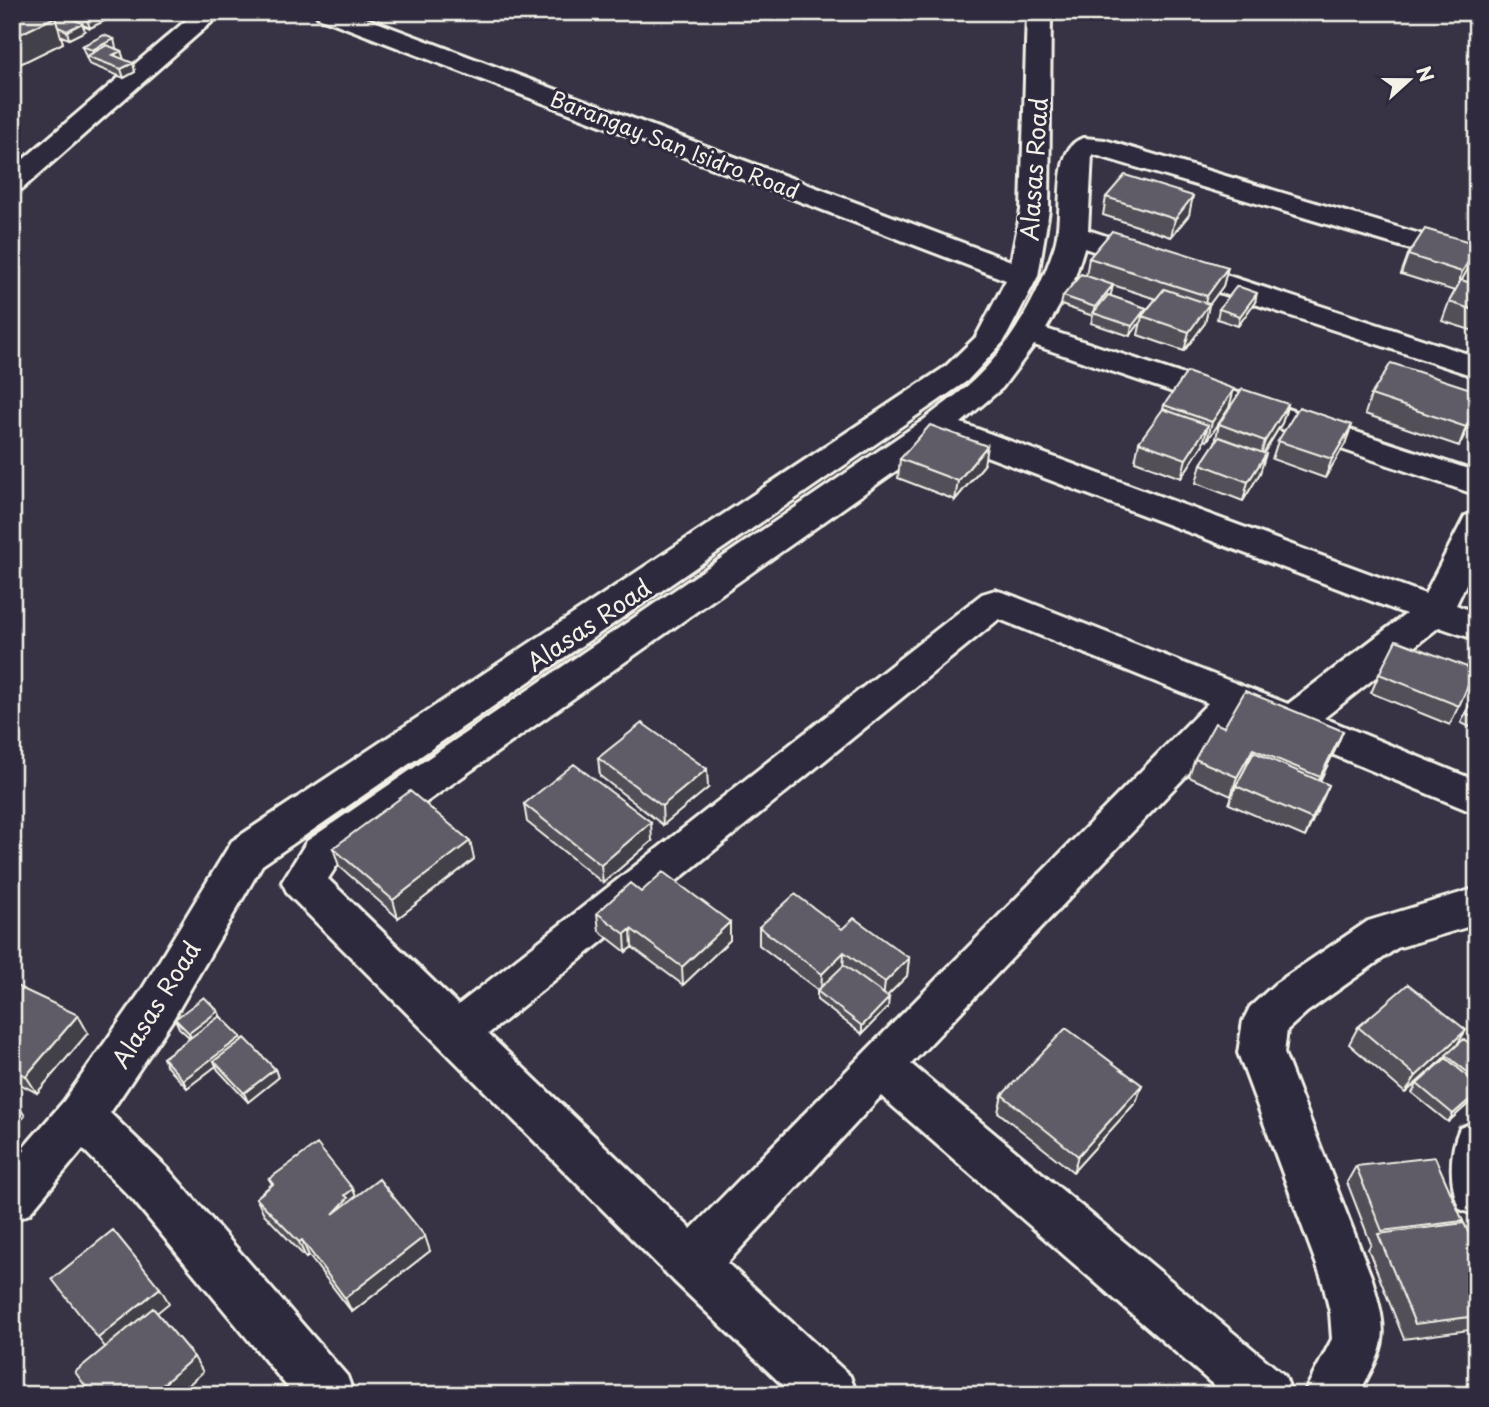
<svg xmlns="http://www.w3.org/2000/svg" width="1489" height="1407" font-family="'Playpen Sans',sans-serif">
	<rect width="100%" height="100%" fill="#373244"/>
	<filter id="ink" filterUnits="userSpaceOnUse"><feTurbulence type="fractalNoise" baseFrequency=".0143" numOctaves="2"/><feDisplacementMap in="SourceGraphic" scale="14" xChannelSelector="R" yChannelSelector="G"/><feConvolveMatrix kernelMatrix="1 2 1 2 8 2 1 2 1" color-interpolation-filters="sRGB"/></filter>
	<g filter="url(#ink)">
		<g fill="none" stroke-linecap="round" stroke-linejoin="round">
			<g stroke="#f4f1e8" stroke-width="6">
				<path id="minor" d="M196 12H223L22 189 12 191V169Z
					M315 12H350L1011 261 1021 210 1027 12H1051L1049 210 1038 276 1004 341 967 381 262 865 173 1019 110 1113 168 1169 347 1376 354 1395H294L134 1201 83 1149 29 1214 12 1221V1161L64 1101 141 991 232 841 945 367 976 337 1006 280 318 17Z
					M1084 138 1105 140 1477 251V269L1092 154 1088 230 1477 357V377L1084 248 1074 280 1046 329 1477 472V495L1034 345 1002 388 961 423 1425 594 1465 516 1477 512V561L1456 605 1477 613V640L1439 627 1324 718 1477 781V814L1242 717 911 1064 1285 1376 1292 1395H1225L881 1096 727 1263 850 1376 857 1395H793L674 1281 288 894 282 882 307 841 925 419C943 404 964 391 980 374 1015 339 1040 292 1055 245 1065 216 1050 146 1084 138ZM941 439 1406 614 1288 704 1008 594 995 590 982 594 458 1005 328 879 337 865ZM999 619 1208 703 691 1229 488 1034Z
					M1477 888V924L1397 948 1307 1012 1287 1030 1284 1053 1372 1279C1389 1337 1387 1343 1358 1395H1303L1332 1339 1330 1312 1322 1279 1238 1053 1243 1021 1250 1007 1275 984 1368 921Z
					M1477 1121V1216L1460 1209C1449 1185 1449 1152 1460 1128Z"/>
			</g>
			<use href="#minor" fill="#2f2a3d" fill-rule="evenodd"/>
		</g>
		<path fill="#524f59" stroke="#f4f1e8" stroke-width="2" fill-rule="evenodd" d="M12 12 78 21 76 14 122 12 90 28 83 25 85 31 69 39 61 36 63 43 12 68Z
			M1157 12H1184L1181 18Z
			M82 46 116 48H115L121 51 124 60 133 63 135 72 124 78 89 64Z
			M1106 197 1189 215 1171 237 1103 215Z
			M1477 244V249L1471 263 1461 280 1477 285V332L1442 321 1449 302 1455 291 1401 274 1408 255Z
			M1089 258 1228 267 1223 286 1209 305 1205 323 1184 351 1138 335 1141 321 1130 336 1091 323 1093 316 1061 305 1063 296 1086 276ZM1113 285 1156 299 1145 312 1146 308 1110 296Z
			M1255 302 1238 326 1217 319 1219 309Z
			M1477 391V409L1459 446 1365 414 1371 395Z
			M1288 404 1282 423 1264 453 1260 473 1243 501 1196 483 1201 464 1215 443 1219 424Z
			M1164 405 1229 408 1207 441 1204 440 1203 444 1181 478 1135 461 1139 442 1163 410Z
			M1278 441 1345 444 1325 478 1272 459Z
			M900 459 984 465 955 500 898 478Z
			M1475 670 1450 725 1371 693 1379 674Z
			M1477 687V730L1461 723Z
			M1224 727 1343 731 1335 750 1320 781 1329 785 1305 837 1229 804 1235 788 1231 796 1189 777 1195 759Z
			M598 758 708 788 663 825 600 776Z
			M524 804 652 841 603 883 527 822Z
			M470 841 474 859 398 918 339 866 333 848Z
			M641 892 730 922V940L683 985 632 947 626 952 599 931 597 913Z
			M759 927 842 929 909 958 907 976 887 996 888 1007 862 1034 817 1000V991L818 990 759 945Z
			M12 984 88 1033 37 1093 12 1080Z
			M218 1011 220 1016 242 1040 275 1069 278 1078 248 1102 218 1070 216 1066 187 1088 167 1067 163 1058 190 1038 179 1028 175 1019Z
			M1358 1027 1466 1030 1456 1046 1477 1050V1082L1476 1083 1477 1084V1096L1448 1122 1412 1093 1417 1084 1442 1061 1445 1057 1405 1093 1349 1044Z
			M1142 1085 1136 1102 1073 1172 998 1112 1002 1095Z
			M1356 1166 1463 1221 1462 1223 1477 1251V1329L1404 1339 1368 1249 1371 1244 1347 1182Z
			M269 1179 353 1189 356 1197 430 1251 352 1312 309 1256 306 1258 264 1214 256 1198 272 1184Z"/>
		<path fill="#424048" stroke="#f4f1e8" stroke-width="2" d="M102 12H122L90 28 87 19Z
			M55 17 63 43 12 68V38Z
			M82 23 85 31 69 39 67 31Z
			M114 39 116 48 95 59 92 50Z
			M121 51 124 60 113 55Z
			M133 63 135 72 124 78 121 69Z
			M1193 196 1189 215 1171 237 1175 219Z
			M1477 247 1471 263 1456 291 1462 272Z
			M1228 267 1223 286 1209 305 1205 323 1184 351 1189 332 1202 313 1207 296Z
			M1113 285 1111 294 1095 314 1094 313 1095 307Z
			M1257 293 1255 302 1238 326 1240 316Z
			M1146 308 1144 317 1142 316 1141 321 1130 336 1132 326Z
			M1234 389 1229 408 1207 441 1212 422Z
			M1288 404 1282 423 1259 460 1265 441Z
			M1477 406V409L1459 446 1466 427Z
			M1208 425 1203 444 1181 478 1186 459Z
			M1352 425 1345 444 1325 478 1332 459Z
			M987 446 984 465 955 500 958 481Z
			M1266 454 1260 473 1243 501 1248 482Z
			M1343 731 1335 750 1312 795 1320 777Z
			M1253 749 1246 767 1231 796 1237 777Z
			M707 769 708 788 663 825 662 806Z
			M1329 785 1321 803 1305 837 1312 819Z
			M651 822 652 841 603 883 601 865Z
			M470 841 474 859 398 918 393 900Z
			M730 922V940L683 985 682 967Z
			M631 929 632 947 626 952 625 934Z
			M844 952 843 970 821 991 822 974Z
			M909 958 907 976 883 1000 885 982Z
			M889 998 888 1007 862 1034V1026Z
			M218 1011 222 1020 193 1042 189 1033Z
			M78 1015 88 1033 37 1093 26 1076Z
			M1466 1030 1455 1048 1405 1093 1416 1076Z
			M241 1037 244 1045 214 1061 216 1066 187 1088 183 1080Z
			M275 1069 278 1078 248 1102 244 1093Z
			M1142 1085 1136 1102 1073 1172 1078 1156Z
			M1477 1093V1096L1448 1122 1453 1114Z
			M14 1099 25 1116 12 1129V1101Z
			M18 1142 24 1150 12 1162V1148Z
			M353 1189 359 1205 333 1214 345 1195Z
			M425 1236 430 1251 352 1312 345 1298Z
			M302 1240 309 1256 306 1258 299 1242Z
			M160 1288 169 1303 109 1352 98 1338Z
			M194 1357 203 1372 177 1395H151Z"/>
		<path fill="#5f5c67" stroke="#f4f1e8" stroke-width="2" d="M12 12H42L55 17 12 38Z
			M57 12 82 23 67 31 58 27 55 17 43 13Z
			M81 12H102L87 19 76 14Z
			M104 35 114 39 92 50 82 46Z
			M107 45 121 51 113 55 133 63 121 69 87 56Z
			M1125 175 1193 196 1175 219 1106 197Z
			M1425 229 1477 244V247L1462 272 1408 255Z
			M1112 231 1228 267 1207 296 1089 258Z
			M1081 274 1113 285 1095 307 1063 296Z
			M1461 280 1477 285V311L1449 302Z
			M1237 286 1257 293 1240 316 1219 309Z
			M1164 289 1209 304 1189 332 1142 316Z
			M1108 295 1146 308 1132 326 1093 313Z
			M1391 363 1477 391V406L1466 427 1371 395Z
			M1187 372 1234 389 1212 422 1164 405Z
			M1242 389 1288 404 1265 441 1219 424Z
			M1299 407 1352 425 1332 459 1278 441Z
			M1163 409 1208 425 1186 459 1139 442Z
			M930 425 987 446 958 481 900 459Z
			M1219 437 1266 454 1248 482 1201 464Z
			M1396 640 1475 670 1459 706 1379 674Z
			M1477 688V718L1466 714Z
			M1245 691 1343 731 1320 777 1253 749 1237 777 1195 759 1215 723 1224 727Z
			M642 723 707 769 662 806 598 758Z
			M1254 752 1329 785 1312 819 1236 786Z
			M574 764 651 822 601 865 524 804Z
			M410 791 470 841 393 900 333 848Z
			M663 872 730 922 682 967 631 929 625 934 597 913 630 883 641 892Z
			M795 894 842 929 854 918 909 958 885 982 844 952 822 974 759 927Z
			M844 965 889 998 862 1026 817 991Z
			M12 984 78 1015 26 1076 12 1069Z
			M1408 984 1466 1030 1416 1076 1358 1027Z
			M204 997 218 1011 189 1033 175 1019Z
			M220 1016 241 1037 183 1080 163 1058Z
			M1066 1028 1142 1085 1078 1156 1002 1095Z
			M245 1038 275 1069 244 1093 214 1061Z
			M1464 1039 1477 1050 1476 1079 1446 1055Z
			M1446 1058 1477 1084V1093L1453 1114 1417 1084Z
			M12 1137 18 1142 12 1148Z
			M317 1144 353 1189 345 1195 348 1198 333 1214 379 1179 425 1236 345 1298 302 1240 299 1242 256 1198 273 1184 269 1179Z
			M1435 1157 1463 1221 1382 1231 1356 1166Z
			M1464 1223 1477 1251V1316L1415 1324 1378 1234Z
			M113 1230 160 1288 98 1338 52 1279Z
			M153 1308 194 1357 151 1395H92L75 1372Z"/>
	</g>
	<g text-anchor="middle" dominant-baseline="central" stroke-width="6" stroke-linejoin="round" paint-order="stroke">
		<g font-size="21" fill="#f4f1e8" stroke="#2f2a3d">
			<text transform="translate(675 144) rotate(21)">Barangay San Isidro Road</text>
		</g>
		<g font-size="24" fill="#f4f1e8" stroke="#2f2a3d">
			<text transform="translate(1033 169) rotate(-86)">Alasas Road</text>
			<text transform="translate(588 624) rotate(-34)">Alasas Road</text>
			<text transform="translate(155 1004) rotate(-58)">Alasas Road</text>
		</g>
	</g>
	<rect width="1489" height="1407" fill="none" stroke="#2f2a3d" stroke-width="42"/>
	<rect x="21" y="21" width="1447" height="1365" fill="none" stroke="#f4f1e8" stroke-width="2.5" filter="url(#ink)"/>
	<g transform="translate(1409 80) rotate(69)" stroke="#2f2a3d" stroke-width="5" paint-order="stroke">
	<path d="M0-5L12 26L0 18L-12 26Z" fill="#f4f1e8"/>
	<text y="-10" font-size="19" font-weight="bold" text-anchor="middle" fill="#f4f1e8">N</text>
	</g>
</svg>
